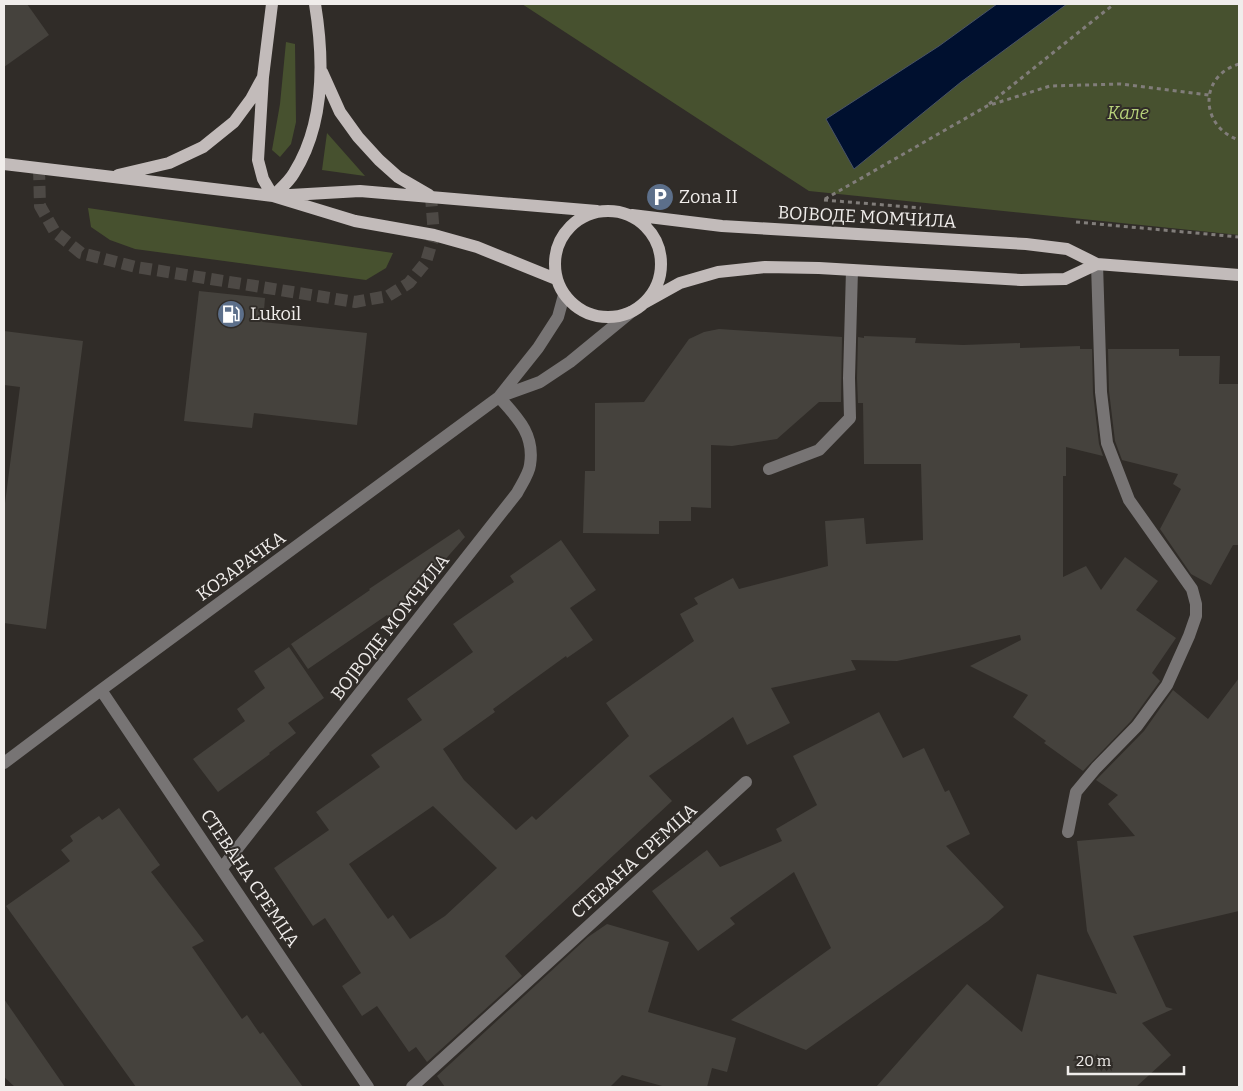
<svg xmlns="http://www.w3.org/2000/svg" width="1243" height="1091" font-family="Bitter,serif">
	<rect width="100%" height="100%" fill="#302c28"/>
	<path fill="#47512f" d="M522 4H1239V235L809 191Z
		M286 42 295 44 296 122 291 144 280 157 272 150 280 104Z
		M327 133 365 176 322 170Z
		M88 208 393 253 386 268 366 280 135 249 110 240 91 227Z"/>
	<path fill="#00102f" stroke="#485267" d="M997 4H1067L961 82 854 169 826 119 939 46Z"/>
	<path fill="#45423d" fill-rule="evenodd" d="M4 4H27L49 35 4 67Z
		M199 291 265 298 263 322 367 333 357 425 254 413 252 428 184 421Z
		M719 329 842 337 841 402H819L777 439 732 446 711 445V508L691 507V521H659V534L583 533 585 471H595V403L644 402 689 339 704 332Z
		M4 331 83 341 46 629 4 623V511L20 387 4 385Z
		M864 336 916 338 915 343 963 345 1020 343V348L1080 346V349H1092L1093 393 1099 444 1103 456 1066 447V476H1063V577L1086 566 1101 590 1125 557 1158 581 1136 610 1176 638 1152 673 1160 681 1131 721 1083 771 1044 743 1046 741 1013 717 1028 695 970 666 1021 640 1020 635 897 661 851 660 856 670 771 688 790 723 747 745 733 717 649 776 672 801 505 956 522 976 427 1062 416 1047 409 1052 377 1006 362 1016 342 986 361 973 325 918 313 926 274 868 329 830 316 812 380 767 371 755 422 720 407 699 473 652 453 624 514 582 510 576 561 540 596 590 570 608 593 640 567 658 566 656 493 709 495 712 443 749 464 780 516 830 532 816 536 820 629 736 606 703 694 641 680 614 698 604 694 598 733 578 739 589 828 566 825 521 864 518 866 544 923 540 921 464H864L863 403H858L857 378 858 337 864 338ZM433 806 497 868 445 916 410 939 393 915 388 919 349 864Z
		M1108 349H1179V356H1220L1219 384H1239V545H1233L1211 585 1191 574 1160 529 1181 489 1173 484 1178 474 1122 460 1115 441 1109 391Z
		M459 529 465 537 391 621 387 615 308 669 291 644 370 590 369 589Z
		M289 647 324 698 288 723 296 733 269 753 270 754 218 792 193 759 245 721 237 709 265 688 254 671Z
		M1239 678V911L1133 936 1166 1007 1173 1009 1142 1023 1171 1055 1136 1087H876L967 984 1022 1032 1037 974 1117 994 1087 931 1077 841 1135 836 1108 804 1118 795 1096 780 1144 731 1173 690 1208 719Z
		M879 712 903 758 924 748 945 792 949 790 970 834 946 846 1004 907 988 921 806 1050 731 1020 831 948 794 872 730 918 735 924 698 951 652 891 707 850 720 867 782 841 776 829 817 805 793 756Z
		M119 808 160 865 151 872 204 941 192 947 242 1019 247 1015 260 1034 263 1032 303 1087H136L6 906 70 861 61 850 73 841 70 836 99 816 102 820Z
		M607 924 669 942 648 1012 736 1038 727 1072 712 1068 707 1087H666L622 1075 610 1087H445L437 1076 588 937Z
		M4 999 65 1087H15L4 1077Z"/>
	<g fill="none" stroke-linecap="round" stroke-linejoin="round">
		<path stroke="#4d4945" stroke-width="12" stroke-dasharray="12 6" stroke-linecap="butt" d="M39 168 40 206 55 232 81 253 136 267 355 302 388 296 409 283 426 262 434 235 431 197"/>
		<path stroke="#817d7a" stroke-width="3" stroke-dasharray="4 4" stroke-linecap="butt" d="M1239 64C1198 76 1200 127 1239 140
			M989 104 1114 4
			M825 199 987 106 1050 86 1121 84 1209 95
			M824 200 921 208
			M1076 222 1239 237"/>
		<path stroke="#777474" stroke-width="12" d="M499 397 538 348 558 317 564 295
			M769 469 819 450 850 418 849 378 852 270
			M101 690 368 1087
			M4 763 101 690 499 397 540 382 570 362 631 312
			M1068 832 1076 792 1096 768 1137 726 1167 685 1189 636 1196 616V604L1192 589 1129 500 1107 443 1101 392 1097 264
			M222 868 517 493C521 485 529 474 530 465 535 435 518 418 499 397
			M412 1087 746 782"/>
		<path stroke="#c2bbba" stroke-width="12" d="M322 72 340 112 358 137 379 160 398 177 429 195
			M263 77 258 160 263 179 273 196 355 221 434 235 477 247 556 279
			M4 164 273 196 360 191 597 211
			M118 175 169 163 203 147 234 122 251 99 263 77 272 4
			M273 196C280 189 289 182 294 173 325 124 324 59 315 4
			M555 264a53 53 0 1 1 106 0a53 53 0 1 1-106 0Z
			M632 215 722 226 1026 244 1067 249 1097 264 1239 275
			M644 303 680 283 718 272 765 267 819 268 1021 280 1065 279 1097 264"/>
	</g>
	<defs>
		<g id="parking-disc" transform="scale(1.4375)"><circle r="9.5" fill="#5c6f8a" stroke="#302c28"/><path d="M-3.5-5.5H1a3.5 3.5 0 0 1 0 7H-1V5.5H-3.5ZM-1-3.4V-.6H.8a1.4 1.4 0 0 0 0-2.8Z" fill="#fff"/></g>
		<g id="fuel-disc" transform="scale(1.4375)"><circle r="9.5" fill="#5c6f8a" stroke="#302c28"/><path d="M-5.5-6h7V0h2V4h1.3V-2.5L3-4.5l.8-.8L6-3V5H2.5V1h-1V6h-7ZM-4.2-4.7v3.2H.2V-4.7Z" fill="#fff"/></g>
	</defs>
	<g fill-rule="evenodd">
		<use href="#parking-disc" x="660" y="197"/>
		<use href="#fuel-disc" x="231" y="314"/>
	</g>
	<g text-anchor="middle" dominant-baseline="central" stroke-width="4" stroke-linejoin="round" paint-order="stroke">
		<g font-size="18" font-style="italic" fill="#b7d17a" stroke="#302c28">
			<text x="1128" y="113">Кале</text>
		</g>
		<g font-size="18" fill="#f0edeb" stroke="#302c28" text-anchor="start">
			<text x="679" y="197">Zona II</text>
			<text x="250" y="314">Lukoil</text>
		</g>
		<g font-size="18" fill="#f0edeb" stroke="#302c28">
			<text transform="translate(867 217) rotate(3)">ВОЈВОДЕ МОМЧИЛА</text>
			<text transform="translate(241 566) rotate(-36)">КОЗАРАЧКА</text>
			<text transform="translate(390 627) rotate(-52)">ВОЈВОДЕ МОМЧИЛА</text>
			<text transform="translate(634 861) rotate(-42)">СТЕВАНА СРЕМЦА</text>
			<text transform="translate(250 878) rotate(56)">СТЕВАНА СРЕМЦА</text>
		</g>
	</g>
	<rect width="1243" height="1091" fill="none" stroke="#f0edeb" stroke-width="10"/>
	<path d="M1068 1066v8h116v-8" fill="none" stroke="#f0edeb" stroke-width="2.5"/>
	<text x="1076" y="1066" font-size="15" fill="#f0edeb" stroke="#302c28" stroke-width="4" paint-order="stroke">20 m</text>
</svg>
